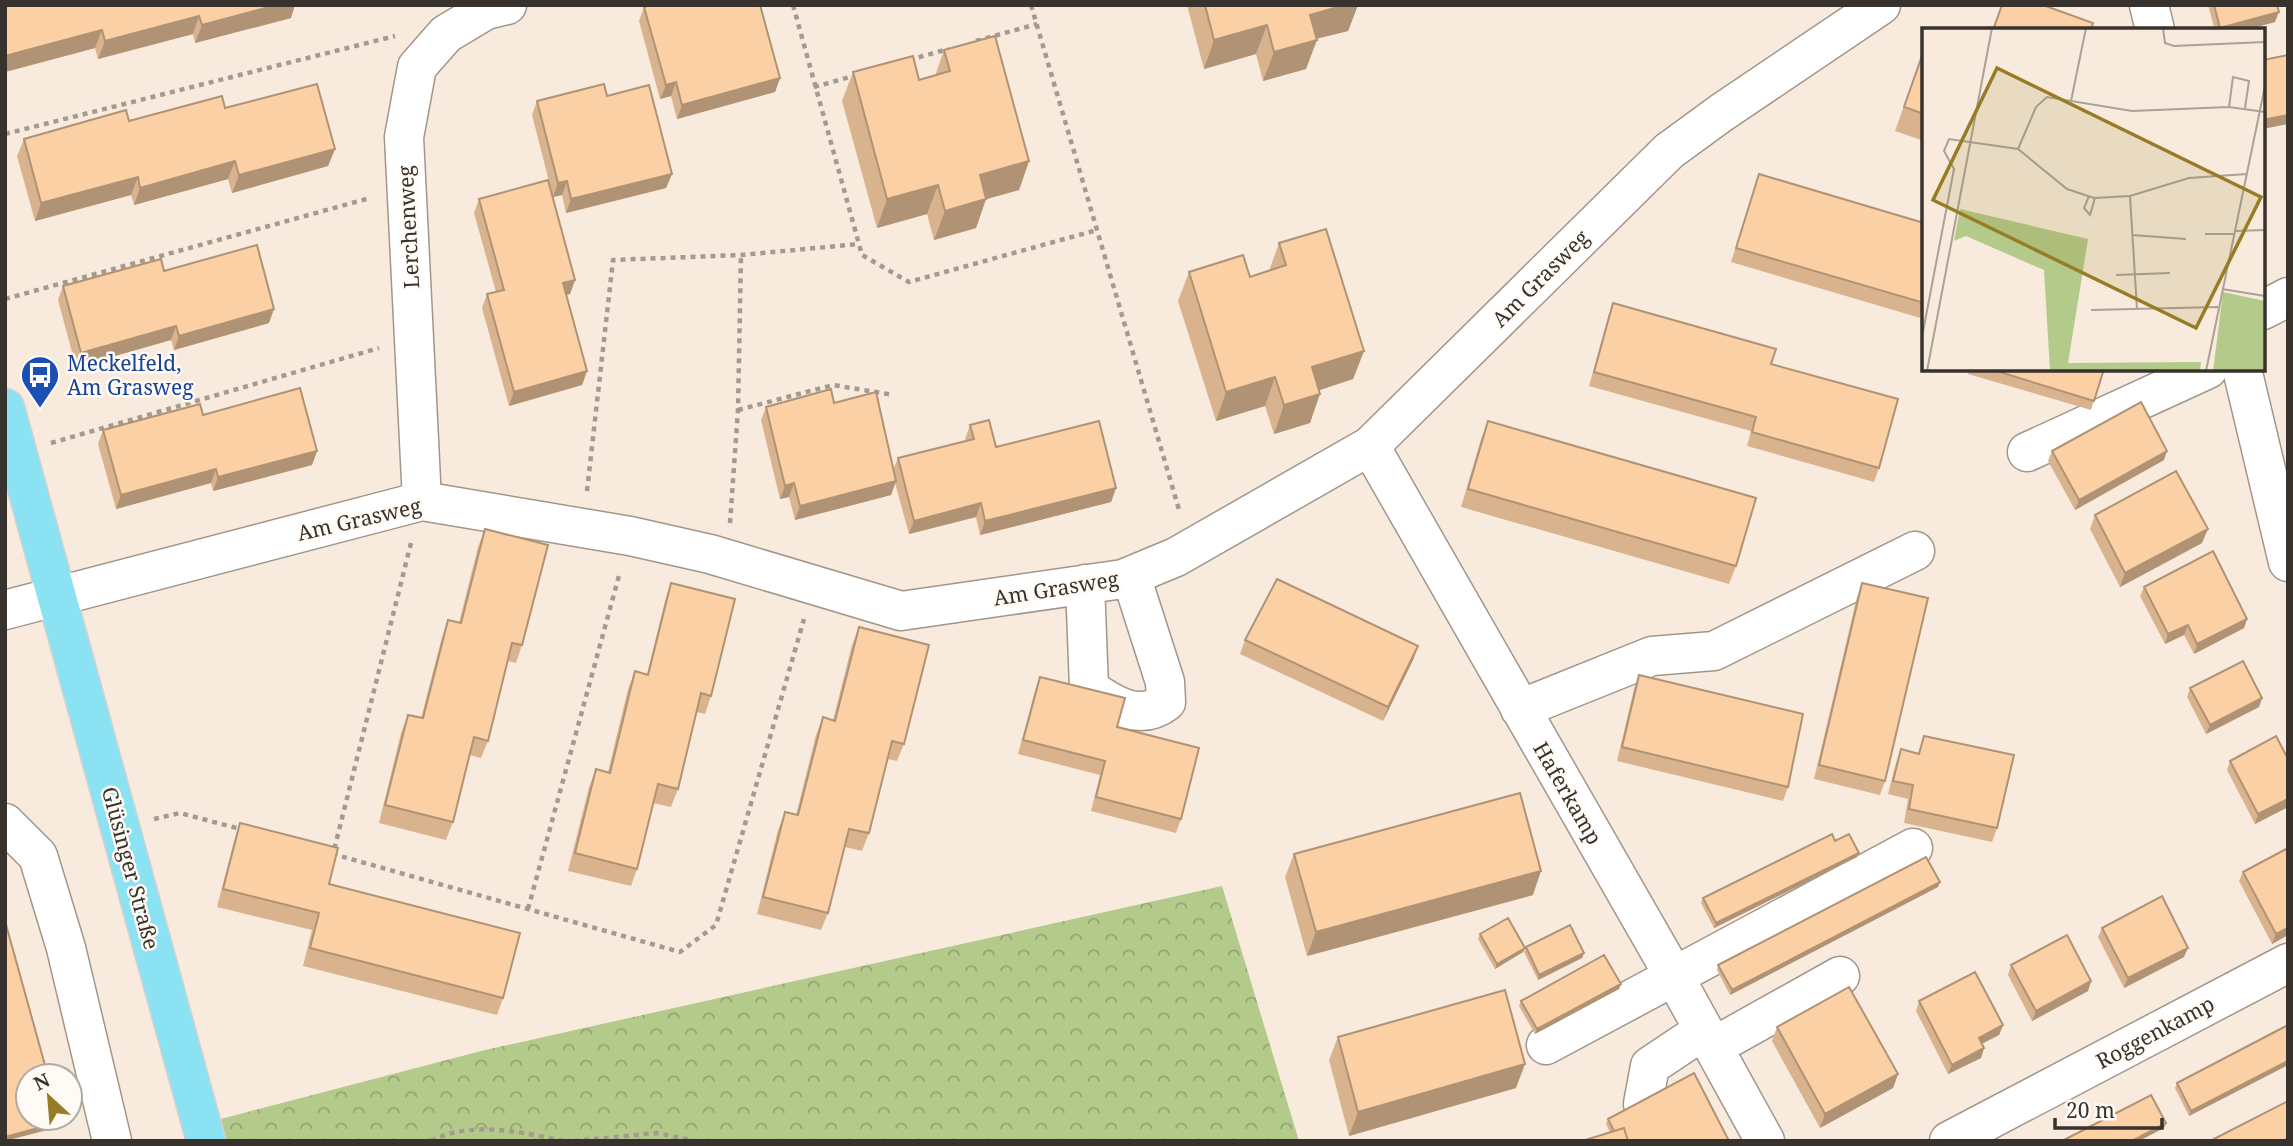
<svg xmlns="http://www.w3.org/2000/svg" width="2293" height="1146" font-family="'Noto Serif',serif">
	<defs>
		<pattern id="park-crowns" width="20" height="18" patternUnits="userSpaceOnUse" patternTransform="scale(1.75)"><rect width="20" height="18" fill="#b3ca8a"/><path d="M2 6a3 3 0 1 1 6 0M12 15a3 3 0 1 1 6 0" fill="none" stroke="#92a571"/></pattern>
	</defs>
	<rect width="100%" height="100%" fill="#f8ebde"/>
	<path fill="url(#park-crowns)" d="M1222 886 1299 1141H223L217 1120 485 1050Z"/>
	<g fill="none" stroke-linecap="round" stroke-linejoin="round">
		<g stroke="#a2968a" stroke-width="41">
			<path id="minor" d="M2149 5 2155 30
				M2263 310 2288 297
				M2242 369 2288 562
				M1370 446 1674 976 1765 1141
				M2027 452 2208 369
				M422 501 404 137 417 67 446 34 486 10 507 5
				M1085 584 1089 688C1112 705 1140 722 1166 702L1165 682 1131 576
				M5 610 422 501 630 536 710 554 901 611 1123 579 1176 557 1370 446 1669 151 1721 113 1881 5
				M1520 709 1652 656 1714 651 1915 551
				M5 823 38 856 66 948 112 1141
				M1546 1045 1913 848
				M1713 1047 1840 976
				M1643 1104 1650 1066 1704 1030
				M1949 1141 2288 963"/>
		</g>
		<g stroke="#d3d2d1" stroke-width="41">
			<path id="major" d="M5 408 206 1141"/>
		</g>
		<path stroke="#a49a91" stroke-width="4.5" stroke-dasharray="5 5" stroke-linecap="butt" d="M793 5 862 255 909 282 1097 230
			M1031 5 1180 513
			M976 41 1037 24
			M909 60 948 49
			M814 87 857 75
			M5 134 395 36
			M5 299 370 198
			M738 410 833 385 894 395
			M51 443 379 348
			M587 491 613 260 741 255 859 244
			M730 523 738 410 741 255
			M411 543 333 854 680 952 716 925 804 619
			M154 819 180 813 244 830
			M528 909 620 572
			M431 1141C471 1120 521 1132 563 1141
			M574 1141 657 1133 696 1141"/>
		<use href="#minor" stroke="#fff" stroke-width="38"/>
		<use href="#major" stroke="#8be2f2" stroke-width="38"/>
	</g>
	<path fill="#d8b38e" d="M5 5 291 18 195 43 193 34 98 59 95 48 5 72Z
		M1187 5H1358L1348 31 1316 39 1306 69 1263 81 1256 54 1204 69Z
		M2208 5H2277L2275 22 2245 30H2215Z
		M644 7 780 78 775 92 677 119 671 96 660 99 639 21Z
		M1924 49V141L1895 131Z
		M944 50 1029 161 1019 190 986 199 976 228 934 240 927 214 877 228 842 101 853 72 919 80 935 76Z
		M607 96 672 174 666 188 566 213 562 195 553 197 532 115 537 101Z
		M225 108 335 149 328 166 232 193 228 179 134 205 131 195 35 221 17 156 24 139 129 121Z
		M1759 174 1924 223V319L1731 262Z
		M479 199 575 280 570 294 566 295 587 371 582 385 509 406 482 308 487 294 496 292 474 213Z
		M1279 243 1364 351 1353 379 1319 390 1310 423 1274 434 1265 406 1216 421 1178 301 1189 272 1250 277 1269 271Z
		M164 271 269 323 174 350 171 340 76 367 58 300 63 286Z
		M1613 303 1771 364 1879 468 1874 482 1747 446 1751 431 1589 386 1608 317Z
		M1970 369H2104L2091 410 1968 374Z
		M834 403 893 470 898 458 966 441 965 439 970 425 996 447 1116 488 1111 502 980 535 976 517 909 534 895 483 891 495 795 520 789 497 780 499 761 420 766 407Z
		M203 415 317 451 312 465 213 491 211 483 116 509 98 444 103 430Z
		M1488 421 1736 566 1729 584 1461 507 1481 439Z
		M2052 451 2164 460 2075 510 2048 461Z
		M2095 515 2202 543 2120 587 2090 529Z
		M485 529 522 645 516 663 508 661 488 741 481 758 470 755 453 822 446 840 379 823 401 733 408 715 421 718 442 637 448 620 459 623 478 547Z
		M671 583 711 696 705 714 697 712 678 789 671 807 653 803 637 869 631 886 568 871 589 787 596 769 608 772 628 689 635 671 647 674 665 601Z
		M1862 583 1885 781 1880 795 1814 779 1857 597Z
		M2144 587 2247 619 2244 628 2194 654 2184 635 2165 644 2140 596Z
		M859 627 904 744 897 761 887 759 869 833 862 851 845 847 828 913 821 930 757 914 778 830 785 812 796 815 816 735 823 717 833 720 852 645Z
		M1245 640 1418 646 1413 660 1383 721 1240 654Z
		M1639 675 1788 787 1783 801 1617 761 1634 689Z
		M1040 677 1117 727 1181 819 1176 833 1091 811 1100 775 1018 754 1035 691Z
		M2190 688 2262 698 2259 707 2206 734 2187 697Z
		M1924 736 1997 828 1992 842 1904 823 1908 799 1888 794 1896 763 1901 749 1918 753Z
		M2288 759V807L2255 824 2227 770 2230 761Z
		M240 823 329 884 503 998 497 1015 303 966 312 930 217 907 234 841Z
		M2288 848V935L2272 944 2239 881 2243 872Z
		M1859 853 1857 857 1714 928 1701 903 1703 898Z
		M1294 854 1533 895 1307 956 1285 877Z
		M1938 887 1730 995 1717 970 1718 965Z
		M2102 928 2184 957 2124 988 2098 937Z
		M1480 934 1525 948 1523 952 1495 969 1478 939Z
		M1526 947 1584 953 1582 958 1538 980 1524 952Z
		M2011 965 2091 981 2088 991 2032 1021 2008 975Z
		M1621 984 1619 989 1535 1034 1519 1006 1521 1001Z
		M1919 1001 2003 1025 1999 1035 1982 1044 1984 1048 1981 1058 1948 1074 1916 1011Z
		M2288 1025V1065L2189 1116 2175 1088 2177 1083Z
		M1777 1027 1898 1074 1893 1088 1820 1128 1772 1041Z
		M1338 1037 1516 1088 1349 1136 1329 1060Z
		M1608 1119 1729 1141 1610 1132 1606 1124Z"/>
	<path fill="#b09274" d="M277 5H295L291 18 195 43 202 25Z
		M1345 5H1358L1348 31 1299 43 1310 15Z
		M2279 12 2275 22 2245 30H2220V28Z
		M199 16 193 34 98 59 105 41Z
		M1267 25 1256 54 1204 69 1214 40Z
		M102 30 95 48 5 72V56Z
		M1317 40 1306 69 1263 81 1274 52Z
		M780 78 775 92 677 119 682 105Z
		M676 82 671 96 660 99 666 85Z
		M2288 115V124L2263 129V120Z
		M335 149 328 166 232 193 239 175Z
		M235 161 228 179 134 205 140 188Z
		M1029 161 1019 190 969 204 980 175Z
		M672 174 666 188 566 213 571 199Z
		M138 177 131 195 35 221 41 203Z
		M567 181 562 195 553 197 558 183Z
		M938 185 927 214 877 228 887 199Z
		M986 199 976 228 934 240 945 211Z
		M575 280 570 294 558 297 563 283Z
		M274 309 269 323 174 350 179 336Z
		M176 326 171 340 76 367 81 353Z
		M1364 351 1353 379 1302 396 1312 367Z
		M587 371 582 385 509 406 514 392Z
		M1275 377 1265 406 1216 421 1226 392Z
		M1320 394 1310 423 1274 434 1284 405Z
		M317 451 312 465 213 491 218 477Z
		M2167 451 2164 460 2075 510 2079 500Z
		M216 469 211 483 116 509 121 495Z
		M896 481 891 495 795 520 800 506Z
		M794 483 789 497 780 499 785 486Z
		M1116 488 1111 502 980 535 985 521Z
		M981 503 976 517 909 534 914 521Z
		M2208 529 2202 543 2120 587 2125 573Z
		M2247 619 2244 628 2194 654 2197 644Z
		M2188 625 2184 635 2165 644 2168 634Z
		M1418 646 1413 660 1383 721 1388 707Z
		M2262 698 2259 707 2206 734 2210 725Z
		M2288 799V807L2255 824 2258 814Z
		M1859 853 1857 857 1714 928 1716 923Z
		M1541 871 1533 895 1307 956 1316 932Z
		M1940 882 1938 887 1730 995 1732 990Z
		M2288 928V935L2272 944 2276 934Z
		M1525 948 1523 952 1495 969 1497 964Z
		M2188 948 2184 957 2124 988 2128 978Z
		M1584 953 1582 958 1538 980 1539 975Z
		M2091 981 2088 991 2032 1021 2036 1011Z
		M1621 984 1619 989 1535 1034 1537 1029Z
		M2003 1025 1999 1035 1975 1047 1979 1038Z
		M1984 1048 1981 1058 1948 1074 1952 1065Z
		M2288 1061V1065L2189 1116 2191 1111Z
		M1525 1064 1516 1088 1349 1136 1358 1112Z
		M1898 1074 1893 1088 1820 1128 1825 1114Z
		M60 1122 59 1127 5 1141V1137Z
		M2166 1123 2164 1128 2139 1141H2132Z"/>
	<path fill="#fbd0a5" stroke="#b09274" stroke-width="2" d="M5 5H277L202 25 199 16 105 41 102 30 5 56Z
		M650 5H760L780 78 682 105 676 82 666 85 644 7Z
		M1205 5H1345L1310 15 1317 40 1274 52 1267 25 1214 40Z
		M2002 5H2043L2093 23 2091 30H1993Z
		M2214 5H2277L2279 12 2220 28Z
		M995 36 1029 161 980 175 986 199 945 211 938 185 887 199 853 72 913 56 919 80 950 71 944 50Z
		M1924 50V114L1904 107Z
		M2288 55V115L2263 120V60Z
		M317 84 335 149 239 175 235 161 140 188 138 177 41 203 24 139 126 110 129 121 222 96 225 108Z
		M604 84 607 96 649 85 672 174 571 199 567 181 558 183 537 101Z
		M1759 174 1924 223V303L1736 248Z
		M548 180 575 280 563 283 587 371 514 392 487 294 504 290 479 199Z
		M1326 229 1364 351 1312 367 1320 394 1284 405 1275 377 1226 392 1189 272 1243 255 1250 277 1286 265 1279 243Z
		M257 245 274 309 179 336 176 326 81 353 63 286 161 259 164 271Z
		M1613 303 1776 349 1771 364 1898 399 1879 468 1752 432 1756 417 1594 372Z
		M1990 369H2104L2094 401Z
		M300 388 317 451 218 477 216 469 121 495 103 430 200 404 203 415Z
		M831 389 834 403 876 392 896 481 800 506 794 483 785 486 766 407Z
		M2141 402 2167 451 2079 500 2052 451Z
		M989 420 996 447 1099 421 1116 488 985 521 981 503 914 521 898 458 974 439 970 425Z
		M1488 421 1756 498 1736 566 1468 489Z
		M2176 471 2208 529 2125 573 2095 515Z
		M485 529 548 545 522 645 512 643 488 741 474 737 453 822 385 805 408 715 423 718 448 620 461 623Z
		M2213 551 2247 619 2197 644 2188 625 2168 634 2144 587Z
		M1277 579 1418 646 1388 707 1245 640Z
		M671 583 735 599 711 696 701 693 678 789 658 784 637 869 575 853 596 769 610 773 635 671 648 675Z
		M1862 583 1928 598 1885 781 1819 765Z
		M859 627 929 645 904 744 892 741 869 833 849 829 828 913 763 897 785 812 798 815 823 717 835 721Z
		M2243 661 2262 698 2210 725 2190 688Z
		M1639 675 1803 714 1788 787 1622 747Z
		M1040 677 1125 698 1117 727 1199 748 1181 819 1096 797 1105 761 1023 740Z
		M1924 736 2014 755 1997 828 1909 809 1913 785 1893 781 1901 749 1919 754Z
		M2276 736 2288 759V799L2258 814 2230 761Z
		M1520 793 1541 871 1316 932 1294 854Z
		M240 823 338 848 329 884 520 933 503 998 310 948 319 913 223 889Z
		M1832 834 1835 841 1849 834 1859 853 1716 923 1703 898Z
		M2288 848V928L2276 934 2243 872Z
		M1926 857 1940 882 1732 990 1718 965Z
		M2162 896 2188 948 2128 978 2102 928Z
		M1508 918 1525 948 1497 964 1480 934Z
		M5 921 48 1076H28V1118H59L60 1122 5 1137Z
		M1570 925 1584 953 1539 975 1526 947Z
		M2067 935 2091 981 2036 1011 2011 965Z
		M1604 955 1621 984 1537 1029 1521 1001Z
		M1975 972 2003 1025 1979 1038 1984 1048 1952 1065 1919 1001Z
		M1849 987 1898 1074 1825 1114 1777 1027Z
		M1505 990 1525 1064 1358 1112 1338 1037Z
		M2288 1025V1061L2191 1111 2177 1083Z
		M1694 1073 1729 1141H1628L1624 1128 1614 1131 1608 1119Z
		M2151 1095 2166 1123 2132 1141H2062Z
		M2288 1101V1138L2283 1141H2210Z
		M1624 1128 1628 1141H1582Z"/>
	<defs>
		<g id="bus-pin" transform="scale(2.0125)"><path d="M0 17L-7.5 6A9.5 9.5 0 1 1 7.5 6Z" fill="#1a4fb4" stroke="#fffaf4"/><path d="M-5-6H5V4H4V6H2V4H-2V6H-4V4H-5ZM-3.5-4V0h7V-4ZM-3.5 1.2v1.5H-2V1.2ZM2 1.2v1.5H3.5V1.2Z" fill="#fff"/></g>
	</defs>
	<g fill-rule="evenodd">
		<use href="#bus-pin" x="40" y="375"/>
	</g>
	<g text-anchor="middle" dominant-baseline="central" stroke-width="5" stroke-linejoin="round" paint-order="stroke">
		<g font-size="21" fill="#37322d" stroke="#fffaf4">
			<text transform="translate(408 227) rotate(-93)">Lerchenweg</text>
			<text transform="translate(1540 278) rotate(-45)">Am Grasweg</text>
			<text transform="translate(359 519) rotate(-13)">Am Grasweg</text>
			<text transform="translate(1056 588) rotate(-9)">Am Grasweg</text>
			<text transform="translate(1568 793) rotate(60)">Haferkamp</text>
			<text transform="translate(131 868) rotate(75)">Glüsinger Straße</text>
			<text transform="translate(2155 1032) rotate(-28)">Roggenkamp</text>
		</g>
		<g font-size="21" fill="#164399" stroke="#fffaf4" text-anchor="start">
			<text x="67" y="363">Meckelfeld,<tspan x="67" dy="24">Am Grasweg</tspan></text>
		</g>
	</g>
	<g transform="translate(1922 28)">
		<rect width="343" height="343" fill="#f8ebde"/>
		<path d="M301 264 343 273V343H291Z" fill="#b3ca8a"/>
		<path d="M38 181 166 211 146 335 279 334 278 343H128L122 242 44 208 32 213Z" fill="#b3ca8a"/>
		<path fill="none" stroke="#aba197" stroke-width="2" d="M241 0 243 15 252 18 343 14M149 73 164 0M307 79 311 49 327 53 323 80M96 121 114 79 125 69 210 83 307 79 343 84M167 168 162 180 168 187 173 170M208 168 215 281M313 203 343 202M283 206H313M210 207 264 211M194 247 248 245M300 261 343 268M169 282 296 279M0 309 32 141 22 123 27 111 96 121 145 161 172 170 208 168 267 150 325 146M5 343 70 0M284 343 343 58"/>
		<path fill="#967c24" fill-opacity="0.15" stroke="#967c24" stroke-width="3.5" d="M75 40 339 169 274 300 11 172Z"/>
		<rect width="343" height="343" fill="none" stroke="#37322d" stroke-width="3.5"/>
	</g>
	<rect width="2293" height="1146" fill="none" stroke="#37322d" stroke-width="14"/>
	<g transform="translate(49 1097) rotate(334)"><circle r="33" fill="#fffaf4" stroke="#afaaa4" stroke-width="2"/>
	<path d="M0-5L12 26L0 18L-12 26Z" fill="#967c24"/>
	<text y="-10" font-size="19" font-weight="bold" text-anchor="middle" fill="#37322d">N</text>
	</g>
	<path d="M2055 1118v10h107v-10" fill="none" stroke="#37322d" stroke-width="3.5"/>
	<text x="2066" y="1118" font-size="21" fill="#37322d" stroke="#fffaf4" stroke-width="5" paint-order="stroke">20 m</text>
</svg>
